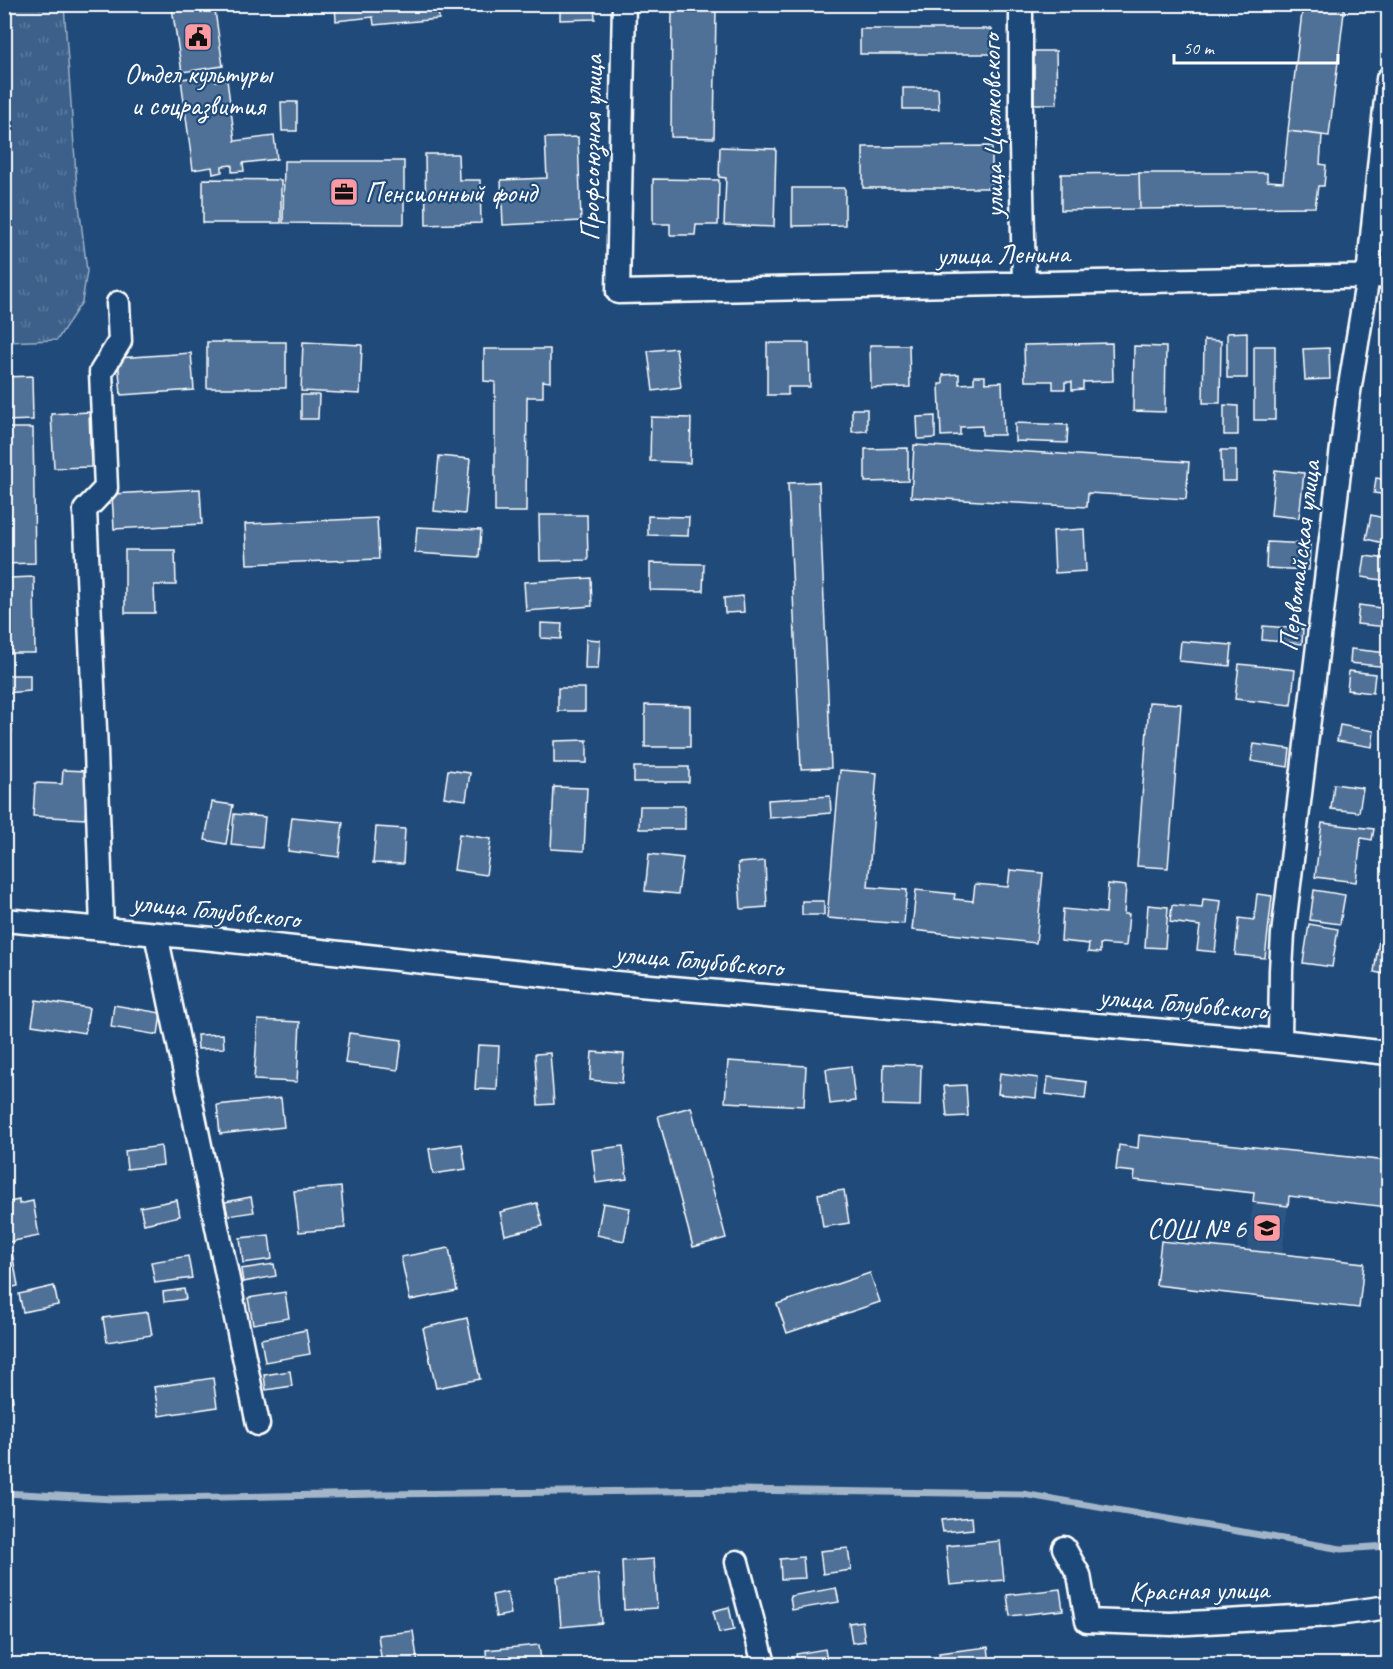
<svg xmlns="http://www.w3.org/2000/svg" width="1393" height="1669" font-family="Caveat,sans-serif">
	<defs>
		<pattern id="park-tufts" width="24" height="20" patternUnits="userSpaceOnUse" patternTransform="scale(1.5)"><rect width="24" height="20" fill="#3c618b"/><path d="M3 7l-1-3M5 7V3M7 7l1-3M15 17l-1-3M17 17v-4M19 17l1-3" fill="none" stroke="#59799c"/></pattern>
	</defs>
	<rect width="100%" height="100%" fill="#1f4a7a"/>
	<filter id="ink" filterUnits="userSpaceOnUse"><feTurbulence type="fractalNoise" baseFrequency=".0167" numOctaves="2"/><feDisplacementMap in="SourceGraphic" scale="12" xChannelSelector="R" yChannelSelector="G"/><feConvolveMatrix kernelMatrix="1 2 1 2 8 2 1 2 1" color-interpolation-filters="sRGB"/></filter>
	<g filter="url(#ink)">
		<path fill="#2e5683" d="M1253 1202 1288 1206 1282 1254 1247 1251Z"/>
		<path fill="url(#park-tufts)" stroke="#9eb0c5" stroke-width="1.5" d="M4 5H64L77 188 87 271 82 302 57 340 5 342Z"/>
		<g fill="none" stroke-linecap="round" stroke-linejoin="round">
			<path stroke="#a3b5c8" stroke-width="7" d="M4 1493 113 1499 379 1494 744 1490 1023 1494 1341 1549 1388 1546"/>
		</g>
		<path fill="#507197" stroke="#fff" stroke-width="1.5" d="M197 4H214L223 66 182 72 172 8Z
			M335 4H438L439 19 374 25 373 17 336 21Z
			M560 4H594L595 19 560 20Z
			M1303 4H1345L1329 136 1288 131Z
			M672 8 716 9 714 138 671 137Z
			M860 29H992V54H860Z
			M1034 51H1056L1057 104H1034Z
			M214 75 215 81 227 80 235 141 274 136 277 159 243 163 244 171 232 172V165L222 166V172L213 174 212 167 193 170 181 79Z
			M903 88H938L939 109H903Z
			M281 102H297V131H282Z
			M1288 131 1322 135 1320 164 1326 165 1324 186H1318L1315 207 1140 209 1139 173H1267V181L1283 182Z
			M578 137 581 221 503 225 501 180 547 178 545 138Z
			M992 146V188H863V147Z
			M720 147 776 149 774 227 724 225 726 178 719 177Z
			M425 154H458L459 180H480L481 223 426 225Z
			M284 161H404V224L283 223Z
			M1139 173 1140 209 1061 210V174Z
			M203 179 281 180V223H203Z
			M653 179 719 180 718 225H696L695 235H670V224H653Z
			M792 188H845V225L792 226Z
			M1247 332V378H1227V333Z
			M1204 340 1221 341 1220 403H1203Z
			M207 342H286V388H207Z
			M303 342 362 345 360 394 301 391Z
			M767 343H809L810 387H788V395H767Z
			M1112 343 1113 381 1083 382V389L1072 390V382H1065V389H1053V381H1025L1024 345Z
			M870 345H909L910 387 871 388Z
			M1134 346 1166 347 1165 412 1133 411Z
			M1254 346H1275V420H1254Z
			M676 348 681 387 653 391 648 351Z
			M1329 348 1330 379 1305 380 1303 349Z
			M484 349H550V382L543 381V397H527L526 512H495V382L484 381Z
			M191 353 194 390 121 395 118 358Z
			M959 374V384L974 383V376H985V383L1002 382 1004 435H982V426L960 427V435L941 436 939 384H943V375Z
			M32 376 33 420 4 421V377Z
			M1382 383 1388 384V398L1381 397Z
			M301 395H319L318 419H301Z
			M1224 405 1238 406V435H1224Z
			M852 409H867V431L852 432Z
			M89 412 91 467 54 468 51 414Z
			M935 416V438L918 439 917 417Z
			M651 417 691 418 690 463 650 461Z
			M1015 423 1068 425 1067 443 1015 441Z
			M4 428H33L35 563 4 564Z
			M914 445 1189 462 1186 499 1088 493 1087 507 911 497Z
			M908 448V481L865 482V449Z
			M1221 450H1236V481H1222Z
			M439 456 470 459 465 514 434 511Z
			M1275 470 1304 473 1299 518 1271 515Z
			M1376 478 1388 480V495L1374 493Z
			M819 482 831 768 801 769 788 483Z
			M200 489 202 524 114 529 112 494Z
			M539 515H587L588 560 540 561Z
			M1371 515 1388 519V544L1366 539Z
			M648 516 689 517 688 536 648 535Z
			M377 518 379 559 247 564 245 524Z
			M417 527 481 530 479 557 415 553Z
			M1084 529 1086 571 1055 573 1053 531Z
			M1267 542 1310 544 1309 570 1266 568Z
			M125 550H175L176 585H154L155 613H125Z
			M1365 556 1388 559V581L1362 577Z
			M650 563 704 564 703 591 650 590Z
			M34 577 35 653H10L9 578Z
			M591 578 592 606 526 611 524 582Z
			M743 596 744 612 725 613 724 598Z
			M1359 605 1388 609V627L1357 624Z
			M541 623 562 624 561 639 541 638Z
			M1263 626 1303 629 1302 644 1262 640Z
			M586 639 600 640 598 669H585Z
			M1181 641 1232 645 1230 666 1179 661Z
			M1351 649 1388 653V667L1350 663Z
			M1239 664 1295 670 1291 705 1235 699Z
			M1349 671 1375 674 1373 693 1347 690Z
			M4 675H30V691L4 693Z
			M558 688H585V711H558Z
			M1149 702 1181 704 1168 868 1137 866Z
			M645 705 690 706V747H645Z
			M1340 725 1374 731 1372 747 1337 741Z
			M4 729 12 730 8 765H4Z
			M587 740V763H554V741Z
			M1254 744 1290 749 1288 767 1251 761Z
			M634 767H689V782H634Z
			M63 770 88 771 85 819 33 816 35 783 62 784Z
			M448 770 470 773 466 800 444 797Z
			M840 770 877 773 868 887 907 890 904 924 827 918Z
			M1383 770 1388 771V791L1380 790Z
			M1334 784 1363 788 1359 812 1331 809Z
			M554 787 587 788 584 851 551 849Z
			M830 796 831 813 769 818 768 800Z
			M212 802 233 805 226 844 205 840Z
			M640 806H685V829H639Z
			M234 814 265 817 262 848 231 845Z
			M292 817 343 822 339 857 288 851Z
			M1322 823 1374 829 1372 840 1361 838 1356 882 1315 877Z
			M376 827 405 829 403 864 373 863Z
			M459 834 491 839 486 875 454 870Z
			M649 854 683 858 678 894 645 891Z
			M765 861 767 907 741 909 738 863Z
			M1010 870 1043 873 1036 943 912 930 916 890 955 894 954 899 973 901 975 884 1008 887Z
			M1108 884 1126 886 1124 914H1129L1126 946 1100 944V953L1088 952 1089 944 1061 941 1063 909 1106 913Z
			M1314 890 1345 895 1340 924 1310 920Z
			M1257 894 1272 896 1265 958 1235 955 1239 918 1254 920Z
			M1203 899 1221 901 1215 952 1197 950 1200 926 1170 922 1172 905 1202 908Z
			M802 901H824V915H802Z
			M1148 905 1168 907 1165 948 1145 947Z
			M1383 915 1388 916V975L1374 972Z
			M1309 924 1338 929 1332 967 1303 963Z
			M36 1000 89 1008 85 1033 32 1025Z
			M114 1005 161 1013 158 1035 111 1027Z
			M258 1020 300 1022 297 1082 254 1080Z
			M349 1033 402 1040 398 1070 345 1063Z
			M223 1034 224 1048 198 1049 197 1035Z
			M478 1045 499 1046 497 1090 475 1089Z
			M592 1052 624 1054 622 1083 590 1080Z
			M550 1053 554 1104 538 1105 535 1054Z
			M728 1061 806 1066 804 1106 725 1102Z
			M884 1064 921 1065 920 1106 883 1105Z
			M851 1066 855 1101 830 1104 826 1069Z
			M1000 1073 1038 1078 1036 1098 998 1094Z
			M1048 1077 1087 1082 1085 1099 1046 1094Z
			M966 1085 968 1116 947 1117 944 1086Z
			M281 1098 284 1127 220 1134 217 1105Z
			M691 1107 726 1238 693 1247 658 1116Z
			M1139 1135 1388 1161V1207L1289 1196 1288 1206 1253 1202 1254 1193 1134 1180 1135 1172 1116 1170 1119 1145 1138 1148Z
			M462 1144 466 1169 433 1174 429 1149Z
			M161 1146 163 1165 127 1169 125 1151Z
			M623 1146 627 1179 596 1183 592 1150Z
			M341 1187 345 1228 299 1232 294 1191Z
			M844 1190 849 1223 823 1227 818 1194Z
			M251 1197 254 1212 228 1216 225 1202Z
			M19 1200V1204L33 1201 39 1236 4 1243V1203Z
			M177 1200 180 1216 144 1224 140 1207Z
			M537 1203 543 1226 505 1235 500 1212Z
			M603 1203 630 1208 624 1241 597 1235Z
			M269 1235 272 1259 243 1263 240 1238Z
			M1161 1241 1364 1263 1359 1308 1156 1285Z
			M449 1248 457 1291 410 1300 401 1257Z
			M12 1252 18 1286 4 1289V1253Z
			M188 1256 192 1278 155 1283 151 1262Z
			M274 1264 276 1276 243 1282 241 1269Z
			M870 1273 880 1302 787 1333 777 1304Z
			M54 1286 58 1305 23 1312 19 1294Z
			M184 1289 186 1299 164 1302 163 1292Z
			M285 1292 289 1318 253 1324 248 1298Z
			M148 1312 152 1335 107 1342 103 1318Z
			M467 1318 480 1379 436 1388 423 1328Z
			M306 1330 310 1354 265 1362 261 1339Z
			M8 1367 13 1401 4 1403V1368Z
			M290 1371 292 1386 266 1390 264 1375Z
			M213 1378 217 1407 159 1416 154 1387Z
			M972 1517 973 1529 943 1532 941 1520Z
			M1000 1541 1004 1580 950 1585 946 1546Z
			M848 1548 851 1570 823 1574 820 1551Z
			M803 1557 805 1578 781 1579 780 1559Z
			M654 1559 657 1608 624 1610 622 1561Z
			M598 1574 602 1623 561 1627 557 1577Z
			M836 1588 839 1602 792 1610 790 1596Z
			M1060 1589 1063 1610 1010 1616 1007 1595Z
			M507 1592 511 1614 496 1617 492 1595Z
			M729 1607 734 1630 719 1633 713 1611Z
			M862 1621 865 1641 852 1643 849 1623Z
			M413 1631 418 1664H382L378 1635Z
			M539 1645 541 1661 487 1664 486 1650Z
			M988 1647 990 1663 940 1664 939 1653Z
			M825 1649 827 1661 798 1664 796 1654Z"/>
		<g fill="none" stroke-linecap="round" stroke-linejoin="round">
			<g stroke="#fff" stroke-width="27">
				<path id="minor" d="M624 4 618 292 1388 276
					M1021 4V145L1024 283
					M4 920 213 939 616 983 1280 1041 1388 1053
					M102 929 96 751 85 510 106 488 101 372 120 341 118 303
					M156 934 258 1424
					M1280 1041 1281 970 1283 934 1348 398 1368 276 1388 79
					M1064 1548 1079 1575 1087 1621 1171 1624 1331 1615 1388 1607
					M737 1562 764 1664"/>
			</g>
			<use href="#minor" stroke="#1f4a7a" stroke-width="22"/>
		</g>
	</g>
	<defs>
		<g id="civic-square" transform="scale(1.5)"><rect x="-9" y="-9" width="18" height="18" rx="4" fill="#ff9aa2" stroke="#1f4a7a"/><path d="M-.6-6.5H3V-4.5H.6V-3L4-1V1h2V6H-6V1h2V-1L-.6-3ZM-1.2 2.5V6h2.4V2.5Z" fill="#111"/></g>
		<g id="office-square" transform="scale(1.5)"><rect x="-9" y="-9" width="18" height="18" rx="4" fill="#ff9aa2" stroke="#1f4a7a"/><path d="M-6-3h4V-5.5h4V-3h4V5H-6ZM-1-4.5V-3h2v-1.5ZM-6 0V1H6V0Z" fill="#111"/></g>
		<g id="school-square" transform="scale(1.5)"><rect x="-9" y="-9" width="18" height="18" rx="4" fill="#ff9aa2" stroke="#1f4a7a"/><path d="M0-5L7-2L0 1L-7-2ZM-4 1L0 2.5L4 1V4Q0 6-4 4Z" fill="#111"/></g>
	</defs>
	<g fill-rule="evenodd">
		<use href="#civic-square" x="198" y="37"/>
		<use href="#office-square" x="344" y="192"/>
		<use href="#school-square" x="1267" y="1228"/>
	</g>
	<g text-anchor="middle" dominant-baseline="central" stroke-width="4.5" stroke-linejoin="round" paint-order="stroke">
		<g font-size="28" fill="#fff" stroke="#1f4a7a">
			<text x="198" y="73">Отдел культуры<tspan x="198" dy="32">и соцразвития</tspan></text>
			<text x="365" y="192" text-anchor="start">Пенсионный фонд</text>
			<text x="1246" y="1228" text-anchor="end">СОШ № 6</text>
		</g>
		<g font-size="28" fill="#fff" stroke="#1f4a7a">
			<text transform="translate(992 126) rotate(-91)">улица Циолковского</text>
			<text transform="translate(591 148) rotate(-89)">Профсоюзная улица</text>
			<text transform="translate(1003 254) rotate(-1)">улица Ленина</text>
			<text transform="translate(1299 556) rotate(-83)">Первомайская улица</text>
			<text transform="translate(216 910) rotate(6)">улица Голубовского</text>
			<text transform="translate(699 960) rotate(5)">улица Голубовского</text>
			<text transform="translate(1183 1003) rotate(5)">улица Голубовского</text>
			<text transform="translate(1199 1590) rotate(-1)">Красная улица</text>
		</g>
	</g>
	<rect width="1393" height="1669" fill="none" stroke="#1f4a7a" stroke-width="24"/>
	<rect x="12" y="12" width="1369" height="1645" fill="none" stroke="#fff" stroke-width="2" filter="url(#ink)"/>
	<path d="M1174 54v9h164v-9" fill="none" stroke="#ffffff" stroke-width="3"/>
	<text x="1183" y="54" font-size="18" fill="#ffffff" stroke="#1f4a7a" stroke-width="4.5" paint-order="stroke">50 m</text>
</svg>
